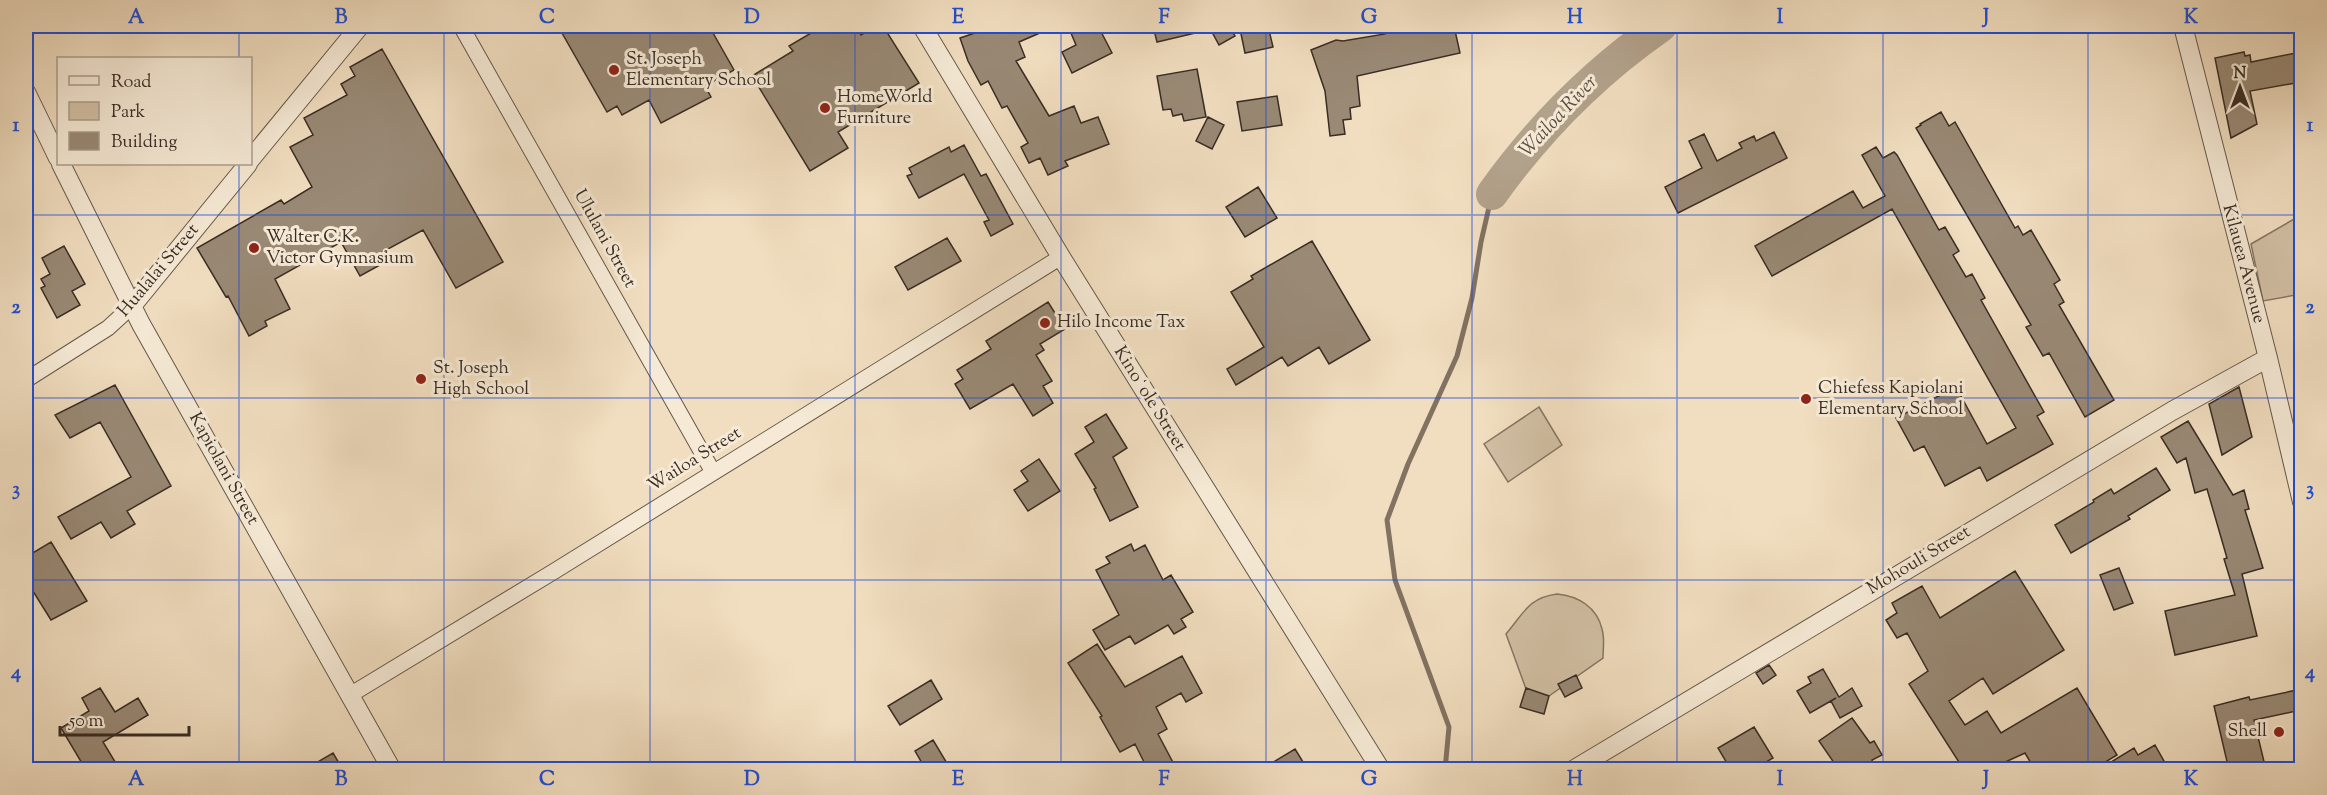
<svg xmlns="http://www.w3.org/2000/svg" width="2327" height="795" font-family="'Sorts Mill Goudy',serif">
	<rect width="100%" height="100%" fill="#f1dec0"/>
	<filter id="stains"><feTurbulence type="fractalNoise" baseFrequency=".00333" numOctaves="4"/><feColorMatrix values="0 0 0 0 .2 0 0 0 0 .09 0 0 0 0 .02 0 0 0 .5 -.17"/></filter>
	<radialGradient id="worn" r=".72"><stop offset=".6" stop-color="#630" stop-opacity="0"/><stop offset="1" stop-color="#630" stop-opacity=".3"/></radialGradient>
	<path fill="#d2c0a5" stroke="#867664" stroke-width="1.5" d="M2301 215V294L2263 301 2251 244Z
		M1539 407 1562 445 1508 482 1484 444Z
		M1557 594C1578 596 1597 607 1602 629 1605 639 1603 648 1603 658L1549 696 1526 689 1506 634C1524 613 1528 598 1557 594Z"/>
	<g fill="none" stroke-linecap="round" stroke-linejoin="round">
		<path stroke="#827262" stroke-width="5" d="M1445 770 1449 727 1395 580 1387 520 1408 464 1457 356 1472 298 1481 242 1492 194"/>
		<path stroke="#b2a18b" stroke-width="32" d="M1492 194C1539 128 1595 72 1661 26"/>
	</g>
	<path fill="#998975" stroke="#392c24" stroke-width="1.5" d="M558 26H709L734 70 705 86 711 97 661 123 649 100 622 115 617 106 607 112Z
		M823 26H855L861 35 876 26H883L919 83 838 132 848 148 810 171 752 76 793 51 789 46Z
		M974 26H1056L1019 42 1025 57 1016 61 1049 116 1074 106 1081 123 1098 117 1109 144 1065 161 1068 166 1048 175 1040 158 1029 163 1021 147 1028 143 1007 106 1002 108 988 81 981 85 968 61 960 38 975 33Z
		M1068 26H1098L1112 53 1072 73 1062 52 1076 45Z
		M1153 26H1203L1204 31 1157 42Z
		M1224 26H1229L1235 36 1219 45 1212 32Z
		M1253 26H1268L1273 47 1245 53 1240 29Z
		M1384 26H1454L1460 53 1357 76 1360 106 1350 108 1351 119 1343 120 1345 134 1330 136 1325 91 1311 50 1336 40 1343 41 1385 34Z
		M382 49 503 262 456 288 423 230 375 256 380 265 360 276 341 242 275 279 290 309 265 321 267 326 249 336 228 296 226 297 197 248 281 200 284 204 312 187 290 147 313 135 304 118 347 95 341 84 355 76 350 67Z
		M2244 52 2245 56 2250 55 2251 62 2301 52V82L2250 91 2257 124 2231 138 2215 58Z
		M1197 69 1206 117 1184 121 1182 114 1173 116 1171 109 1163 110 1157 76Z
		M1277 96 1282 125 1242 131 1237 102Z
		M1941 112 1949 126 1955 122 2015 228 2018 226 2023 235 2031 230 2060 280 2054 284 2064 302 2059 305 2114 400 2085 417 2049 353 2043 356 2026 327 2031 325 1916 128 1921 125 1920 124Z
		M1208 117 1224 125 1212 149 1196 141Z
		M1774 132 1787 158 1678 213 1665 187 1702 168 1689 141 1704 134 1717 161 1742 148 1739 143 1754 136 1756 141Z
		M964 145 981 176 986 174 1013 224 991 236 984 222 989 220 964 174 919 198 907 176 912 174 909 168 949 147 951 152Z
		M1876 147 1883 158 1894 152 1897 155 1939 230 1945 227 1959 251 1953 255 1966 277 1972 274 1985 298 1981 300 2044 412 2037 416 2053 444 1987 481 1980 467 1945 486 1924 446 1914 451 1896 418 1956 387 1987 444 2016 428 1892 209 1772 276 1755 246 1853 191 1863 208 1885 196 1862 155Z
		M1258 187 1277 218 1245 237 1226 207Z
		M947 238 961 261 908 290 895 267Z
		M1312 241 1370 340 1329 364 1319 347 1288 366 1282 357 1236 385 1227 369 1264 347 1231 292 1253 279 1251 276Z
		M64 246 85 284 72 291 80 305 57 318 41 288 45 286 41 279 50 274 42 258Z
		M1048 302 1065 329 1040 344 1044 350 1036 355 1052 381 1043 386 1053 403 1033 416 1013 384 970 409 955 384 963 379 957 370 991 349 986 341Z
		M115 385 171 486 127 511 135 524 111 538 101 522 71 539 58 517 131 477 100 422 70 438 55 415Z
		M2239 387 2252 437 2222 455 2209 404Z
		M1106 414 1127 448 1113 457 1138 507 1110 521 1094 489 1096 488 1075 454 1094 442 1085 427Z
		M2188 421 2233 495 2244 490 2249 509 2245 510 2263 568 2242 574 2257 636 2175 655 2165 611 2235 595 2224 559 2227 558 2207 489 2195 493 2186 458 2177 463 2161 437Z
		M1039 459 1060 491 1028 511 1014 490 1028 481 1021 471Z
		M2156 468 2170 490 2128 516 2130 519 2071 553 2055 525 2094 502 2093 500 2111 489 2114 494Z
		M51 542 87 601 51 620 26 580V557Z
		M1131 544 1134 551 1145 545 1163 580 1171 575 1193 612 1181 619 1186 627 1174 634 1168 625 1135 644 1130 636 1105 650 1093 630 1119 615 1096 570 1110 563 1106 557Z
		M2119 568 2133 603 2114 610 2100 575Z
		M2015 571 2064 650 1993 694 1983 678 1949 701 1965 725 1987 711 2001 733 2077 688 2117 755 2092 770H2035L2025 753 2001 764 2003 770H1964L1909 684 1928 671 1907 633 1897 638 1886 620 1897 613 1892 603 1922 586 1940 618Z
		M1097 644 1125 687 1182 656 1202 693 1186 702 1181 693 1156 707 1167 729 1158 734 1177 770H1148L1135 744 1120 752 1100 717 1102 716 1068 663Z
		M1769 665 1776 675 1763 684 1756 673Z
		M1823 669 1839 697 1852 688 1862 706 1840 718 1831 701 1836 698 1810 713 1797 691 1811 683 1808 677Z
		M1576 675 1582 688 1565 697 1558 684Z
		M931 680 942 699 900 725 888 706Z
		M100 688 115 712 138 698 148 715 103 742 120 770H86L61 728 89 711 82 698Z
		M1526 688 1549 696 1544 714 1520 707Z
		M2297 690 2301 710 2254 720 2266 770H2229L2214 706 2249 697 2250 700Z
		M1852 718 1870 743 1874 741 1882 755 1872 760 1877 770H1839L1819 741Z
		M1754 727 1773 758 1761 765 1764 770H1731L1718 748Z
		M933 740 951 770H926L915 751Z
		M2155 745 2169 770H2098L2134 748 2138 755Z
		M1295 749 1308 770H1260Z
		M333 753 343 770H304Z"/>
	<g fill="none" stroke-linecap="round" stroke-linejoin="round">
		<g stroke="#67584b" stroke-width="17">
			<path id="minor" d="M461 26 713 472
				M26 380 108 328 132 306
				M350 695 553 572 1061 257"/>
		</g>
		<g stroke="#67584b" stroke-width="20">
			<path id="tertiary" d="M922 26 1061 257 1381 770
				M2183 26 2268 358 2302 502
				M26 92 58 158
				M250 160 360 26
				M61 164 141 324 392 770
				M132 306 248 164
				M1573 770 2172 411 2268 358"/>
		</g>
		<use href="#minor" stroke="#f6ead6" stroke-width="15"/>
		<use href="#tertiary" stroke="#f6ead6" stroke-width="18"/>
	</g>
	<path fill="none" stroke="#1d4ed8" stroke-width="1.5" stroke-opacity="0.55" d="M239 26V58M444 26V770M650 26V770M855 26V770M1061 26V770M1266 26V770M1472 26V770M1677 26V770M1883 26V770M2088 26V770M239 164V770M26 215H2302M26 398H2302M26 580H2302"/>
	<g fill="#8f2418" stroke="#f6ead6" stroke-width="2">
		<circle cx="614" cy="70" r="6"/>
		<circle cx="825" cy="108" r="6"/>
		<circle cx="254" cy="248" r="6"/>
		<circle cx="1045" cy="323" r="6"/>
		<circle cx="421" cy="379" r="6"/>
		<circle cx="1806" cy="399" r="6"/>
		<circle cx="2279" cy="732" r="6"/>
	</g>
	<g text-anchor="middle" dominant-baseline="central" stroke-width="6" stroke-linejoin="round" paint-order="stroke">
		<g font-size="18" fill="#392c24" stroke="#f6ead6" text-anchor="start">
			<text x="626" y="60">St. Joseph<tspan x="626" dy="21">Elementary School</tspan></text>
			<text x="837" y="98">HomeWorld<tspan x="837" dy="21">Furniture</tspan></text>
			<text x="266" y="238">Walter C.K.<tspan x="266" dy="21">Victor Gymnasium</tspan></text>
			<text x="1057" y="323">Hilo Income Tax</text>
			<text x="433" y="369">St. Joseph<tspan x="433" dy="21">High School</tspan></text>
			<text x="1818" y="389">Chiefess Kapiolani<tspan x="1818" dy="21">Elementary School</tspan></text>
			<text x="2267" y="732" text-anchor="end">Shell</text>
		</g>
		<g font-size="18" fill="#392c24" stroke="#f6ead6">
			<text transform="translate(604 239) rotate(61)">Ululani Street</text>
			<text transform="translate(2243 264) rotate(75)">Kilauea Avenue</text>
			<text transform="translate(159 271) rotate(-50)">Hualalai Street</text>
			<text transform="translate(1149 399) rotate(58)">Kinoʻole Street</text>
			<text transform="translate(695 460) rotate(-32)">Wailoa Street</text>
			<text transform="translate(223 469) rotate(61)">Kapiolani Street</text>
			<text transform="translate(1919 561) rotate(-31)">Mohouli Street</text>
		</g>
		<g font-size="20" font-style="italic" fill="#5d4f43" stroke="#f6ead6">
			<text transform="translate(1559 117) rotate(-47)">Wailoa River</text>
		</g>
	</g>
	<rect width="2327" height="795" fill="none" stroke="#f1dec0" stroke-width="66"/>
	<rect x="57" y="57" width="195" height="108" fill="#f6ead6" stroke="#aa9e8f" stroke-width="1.5"/>
	<rect x="69" y="76" width="30" height="9" fill="#f6ead6" stroke="#aa9e8f" stroke-width="1.5"/>
	<text x="111" y="87" font-size="18" fill="#392c24">Road</text>
	<rect x="69" y="102" width="30" height="18" fill="#d2c0a5" stroke="#aa9e8f" stroke-width="1.5"/>
	<text x="111" y="117" font-size="18" fill="#392c24">Park</text>
	<rect x="69" y="132" width="30" height="18" fill="#998975" stroke="#aa9e8f" stroke-width="1.5"/>
	<text x="111" y="147" font-size="18" fill="#392c24">Building</text>
	<g transform="translate(2240 87)" stroke="#f6ead6" stroke-width="4.5" paint-order="stroke">
	<path d="M0-4.5L10 22L0 15L-10 22Z" fill="#392c24"/>
	<text y="-9" font-size="16" font-weight="bold" text-anchor="middle" fill="#392c24">N</text>
	</g>
	<path d="M60 726v9h129v-9" fill="none" stroke="#392c24" stroke-width="3"/>
	<text x="69" y="726" font-size="18" fill="#392c24" stroke="#f6ead6" stroke-width="4.5" paint-order="stroke">50 m</text>
	<rect x="33" y="33" width="2261" height="729" fill="none" stroke="#1d4ed8" stroke-width="2"/>
	<g font-size="20" text-anchor="middle" font-weight="bold" fill="#1d4ed8">
		<text x="136" y="23">A</text>
		<text x="341" y="23">B</text>
		<text x="547" y="23">C</text>
		<text x="752" y="23">D</text>
		<text x="958" y="23">E</text>
		<text x="1164" y="23">F</text>
		<text x="1369" y="23">G</text>
		<text x="1575" y="23">H</text>
		<text x="1780" y="23">I</text>
		<text x="1986" y="23">J</text>
		<text x="2191" y="23">K</text>
		<text x="16" y="131">1</text>
		<text x="2310" y="131">1</text>
		<text x="16" y="313">2</text>
		<text x="2310" y="313">2</text>
		<text x="16" y="495">3</text>
		<text x="2310" y="495">3</text>
		<text x="16" y="678">4</text>
		<text x="2310" y="678">4</text>
		<text x="136" y="785">A</text>
		<text x="341" y="785">B</text>
		<text x="547" y="785">C</text>
		<text x="752" y="785">D</text>
		<text x="958" y="785">E</text>
		<text x="1164" y="785">F</text>
		<text x="1369" y="785">G</text>
		<text x="1575" y="785">H</text>
		<text x="1780" y="785">I</text>
		<text x="1986" y="785">J</text>
		<text x="2191" y="785">K</text>
	</g>
	<rect width="100%" height="100%" filter="url(#stains)"/>
	<rect width="100%" height="100%" fill="url(#worn)"/>
</svg>
